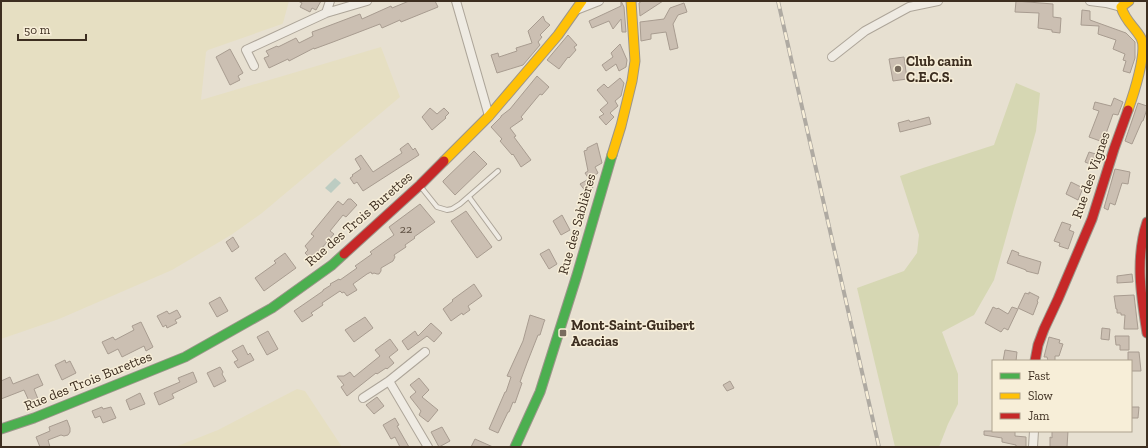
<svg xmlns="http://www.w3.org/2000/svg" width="1148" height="448" font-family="'Zilla Slab',serif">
	<rect width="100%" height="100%" fill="#e7e0d1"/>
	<path fill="#e6dfc2" d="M1 1H289L283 23 282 24 208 50 206 52 201 100 381 47 400 97 262 213 231 235 172 270 59 319 1 339Z
		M297 389 305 391 342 447H175L218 430Z"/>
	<path fill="#d6d7b3" d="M1016 83 1040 93 1036 131 994 280 974 315 942 332 958 374V404L948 424 939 447H895L857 288 904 271 917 253 919 235 900 176 923 168 994 145Z"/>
	<path fill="#bcccc2" d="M335 178 341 183 331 193 325 188Z"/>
	<path fill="#cbbfb2" stroke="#a89c90" d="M298 1H321L316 10 312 8 310 12 300 7 302 3Z
		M409 1H435L438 7 401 22 400 20 382 28 380 24 333 42 314 49V48L289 61 288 59 269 68 264 58 269 56 266 51 277 46 278 47 296 38 299 43 313 36 312 32 323 28 360 14 362 19 391 6 392 8Z
		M621 1 624 7 626 32H622L621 19 613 29 609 21 592 28 589 21 621 6Z
		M642 1H663L640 16 639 3Z
		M1016 1 1053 4V17L1061 18 1060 33 1052 32V30L1038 28 1039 13 1015 12Z
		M684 3 687 12 678 15 673 24 678 48 670 50 666 32 651 34V39L641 41 640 22 664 19 670 8Z
		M1082 10 1090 11V20L1126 33 1135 42V58L1130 73 1123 71 1126 61 1123 60 1125 54 1113 49 1116 40 1098 34 1099 26 1081 25Z
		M543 16 545 21 550 25 540 35 542 37 538 42 540 45 523 65 497 73 491 55 498 53 499 57 517 51 516 48 532 43 528 31Z
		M568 35 577 45 574 47 576 50 569 58 568 57 559 69 547 60Z
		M620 44 627 60 626 67 619 71 616 64 606 71 602 65 613 57 611 53Z
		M230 49 243 73 238 76 240 80 230 85 216 57Z
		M904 57 907 79 893 81 889 59Z
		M537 76 549 87 542 95 540 94 521 117 523 119 510 128 516 136 514 137 531 160 521 167 513 154 512 155 500 141 502 139 491 127 501 117V116L510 109Z
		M620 78 624 83 621 96 615 101 618 106 610 113 614 117 606 125 599 117 604 114 600 110 608 103 597 90 604 84 608 88Z
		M1114 98 1123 102 1118 115 1113 114 1103 142 1089 137 1099 111 1093 109 1095 102 1111 106Z
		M1138 103 1147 106V109L1143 121H1142L1132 144 1125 141Z
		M430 108 437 114 444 108 449 113 445 117 446 118 432 130 422 117Z
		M929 117 931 124 900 132 898 123 909 120 910 122Z
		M408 143 413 150 415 148 419 155 363 191 357 182 354 184 350 178 353 176 352 175 361 169 355 159 361 155 373 172 402 153 400 149Z
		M597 143 602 163 595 167 598 173 589 179 585 173 588 171 584 151 587 150V148Z
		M474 151 487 164 455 195 443 182V181Z
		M1089 152 1099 155 1095 166 1085 162Z
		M1115 169 1130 172 1128 184 1122 183 1115 205 1110 203 1108 210 1104 208Z
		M587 180 593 188 586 192 580 184Z
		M1071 182 1083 188 1078 200 1066 194Z
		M348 199H351L357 205 346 217 343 215 330 231 334 234 315 256 314 255 311 259 305 253 308 250 305 246 314 236 311 234 338 201 343 205Z
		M420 204 435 222 414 237 415 238 405 245 406 247 394 255 395 257 393 261 381 268V271L379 274H377L374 273 372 274 371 272 367 274 353 284 357 290 347 296 344 292 342 293 340 291 322 303 323 305 311 313 313 315 302 322 294 311 323 291V290L331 285 330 284 339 279 340 280 357 268 355 266 372 254 370 252 394 235 389 227Z
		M466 211 492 247 477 258 451 221Z
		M562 215 570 230 561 235 553 221Z
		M1062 222 1071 225 1069 230 1074 232 1068 249 1059 246 1060 243 1054 241Z
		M233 237 239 247 232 252 226 242Z
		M549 249 557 264 549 269 540 254Z
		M1012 250 1019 253 1018 255 1041 262 1038 274 1026 271V270L1007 263Z
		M285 253 296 268 264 291 255 278 276 263 274 261Z
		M1132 274 1133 282 1117 283V276Z
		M474 284 482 296 468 306 470 310 463 315 462 313 451 321 443 309 453 301 452 300Z
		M1029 292 1039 297 1037 301 1038 302 1033 315 1018 308 1025 293 1029 294Z
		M1134 295 1138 329H1124L1125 315H1121V313H1117V309H1116L1114 296Z
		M220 297 228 311 217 317 209 303Z
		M993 307 997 309 998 308 1008 314 1012 307 1018 309 1008 330 1004 328 1001 332 985 323Z
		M177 310 181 317 175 320 177 323 167 328 166 325 163 327 157 316 167 311 169 314Z
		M530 315 545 320 544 322 540 335H538L527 363 520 382 522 383 515 403 513 402 509 412H508L498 433 489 429 505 392H506L511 377 507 376 523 341Z
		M365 317 373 328 354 342 345 330Z
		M141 322 153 347 146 351 144 346 122 357 118 349 108 354 102 342 113 337 115 340 134 330 132 326Z
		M431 323 442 333 434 342 427 336 408 350 402 341 415 331 418 336Z
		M1102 328 1110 329 1109 340 1101 339Z
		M268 331 278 349 267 355 257 337Z
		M1115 336H1129V350H1120V345H1116Z
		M1049 337 1060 340 1059 343 1063 344 1059 356H1055V361H1048L1047 357H1044Z
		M390 339 398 350 389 357 394 363 387 369 386 368 377 374 376 373 347 396 341 387 344 385 337 376H344L350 372 354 377 380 356 375 350Z
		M243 345 248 355 250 353 254 360 238 368 234 362 238 360 232 351Z
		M1005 350 1017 352 1016 361H1003Z
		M1128 352H1139L1141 371H1131V361H1128Z
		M65 360 66 363 70 361 76 373 62 380 55 365Z
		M220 367 223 372 222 374 226 381 214 387 207 373Z
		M193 372 197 382 172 394 174 398 159 405 154 393 180 382 178 378Z
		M38 374 43 385 34 389 38 399 31 402V401H29L24 390 1 399V381L10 377 13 384Z
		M419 378 429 390 422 397 438 410 428 422 419 415 421 411 410 397 416 392 410 385Z
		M730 381 734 388 727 391 723 385Z
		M140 393 145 404 130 410 126 400Z
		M377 397 384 406 374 414 366 405Z
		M102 407 103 409 111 407 116 418 103 423 100 416 95 418 92 411Z
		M1131 407H1139L1138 418H1131Z
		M395 418 399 425 397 426 409 447H400L395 437 391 439 383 425Z
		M67 420 70 428V432L68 435 64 436 61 435 48 440 50 447H40L36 437 50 431 49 427Z
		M442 427 450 441 439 447 431 432Z
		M984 431H1015V436L1026 437V447H1016V445L1002 442V438L984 435Z
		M1052 431H1068L1067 447H1050V437L1052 438Z
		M475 439 493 447H471Z"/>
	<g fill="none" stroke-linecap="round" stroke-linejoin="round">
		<g stroke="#ada599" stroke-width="6">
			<path id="lane" d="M421 187 437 207 447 210 452 209 460 204 498 171
				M469 197 499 238"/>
		</g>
		<g stroke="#ada599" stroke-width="10">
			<path id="street" d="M456 1 489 116
				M1090 1 1106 3 1121 7
				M576 10 599 1
				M326 13 330 1
				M832 57 865 31 909 7 938 1
				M254 66 246 50 326 13 367 1
				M389 381 428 447
				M363 398 389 381 425 352
				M1033 447 1034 431"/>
		</g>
		<g stroke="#9c958a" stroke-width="11">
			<path id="fast" d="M1 429 34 418 185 357 272 308 332 265 344 254
				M515 447 540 392 577 275 612 155"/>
		</g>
		<g stroke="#9c958a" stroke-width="11">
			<path id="slow" d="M1128 110C1133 96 1148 51 1141 38 1134 26 1126 22 1121 7L1129 1
				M612 155 621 126 632 81 635 61 631 1
				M444 161 489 116 558 35 582 1"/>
		</g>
		<g stroke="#9c958a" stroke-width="11">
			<path id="jam" d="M1147 222C1135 258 1141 296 1147 333
				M344 254 420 185 444 161
				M1035 361 1038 345 1044 329 1058 299 1092 219 1114 149 1128 110"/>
		</g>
		<use href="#lane" stroke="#efebe3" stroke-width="4"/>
		<use href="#street" stroke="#efebe3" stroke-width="8"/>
		<use href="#fast" stroke="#4caf50" stroke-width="9"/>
		<use href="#slow" stroke="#ffc107" stroke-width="9"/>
		<use href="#jam" stroke="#c62828" stroke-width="9"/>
		<g stroke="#afaaa2" stroke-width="4">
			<path id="rail" d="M778 1 879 447"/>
		</g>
		<use href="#rail" stroke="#f7eed8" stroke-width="2.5" stroke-dasharray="8" stroke-linecap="butt"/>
	</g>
	<g fill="#786c5e" stroke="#f7eed8" stroke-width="1.5">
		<circle cx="898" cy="69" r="4"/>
		<rect x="559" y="329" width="8" height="8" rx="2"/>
	</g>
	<g text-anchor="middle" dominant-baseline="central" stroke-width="3" stroke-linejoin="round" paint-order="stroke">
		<g font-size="12" fill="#605244">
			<text x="406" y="229">22</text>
		</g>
		<g font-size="14" font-weight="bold" fill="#3d2e20" stroke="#f7eed8" text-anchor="start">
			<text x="906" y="61">Club canin<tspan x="906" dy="16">C.E.C.S.</tspan></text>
			<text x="571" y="325">Mont-Saint-Guibert<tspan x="571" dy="16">Acacias</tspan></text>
		</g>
		<g font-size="14" fill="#3d2e20" stroke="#f7eed8">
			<text transform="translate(1091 175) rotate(-71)">Rue des Vignes</text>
			<text transform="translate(359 219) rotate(-41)">Rue des Trois Burettes</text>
			<text transform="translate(577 224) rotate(-74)">Rue des Sablières</text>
			<text transform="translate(88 381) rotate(-22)">Rue des Trois Burettes</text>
		</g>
	</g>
	<rect width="1148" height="448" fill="none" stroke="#3d2e20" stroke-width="4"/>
	<rect x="992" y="360" width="140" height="72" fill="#f7eed8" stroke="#ada18e"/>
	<rect x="1000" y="373" width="20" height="6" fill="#4caf50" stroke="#ada18e"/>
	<text x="1028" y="380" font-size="12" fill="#3d2e20">Fast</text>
	<rect x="1000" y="393" width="20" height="6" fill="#ffc107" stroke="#ada18e"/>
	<text x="1028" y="400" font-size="12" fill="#3d2e20">Slow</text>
	<rect x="1000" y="413" width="20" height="6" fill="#c62828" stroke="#ada18e"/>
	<text x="1028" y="420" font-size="12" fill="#3d2e20">Jam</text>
	<path d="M18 34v6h68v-6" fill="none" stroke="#3d2e20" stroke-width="2"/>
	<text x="24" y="34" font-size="12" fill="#3d2e20" stroke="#f7eed8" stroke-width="3" paint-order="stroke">50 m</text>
</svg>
